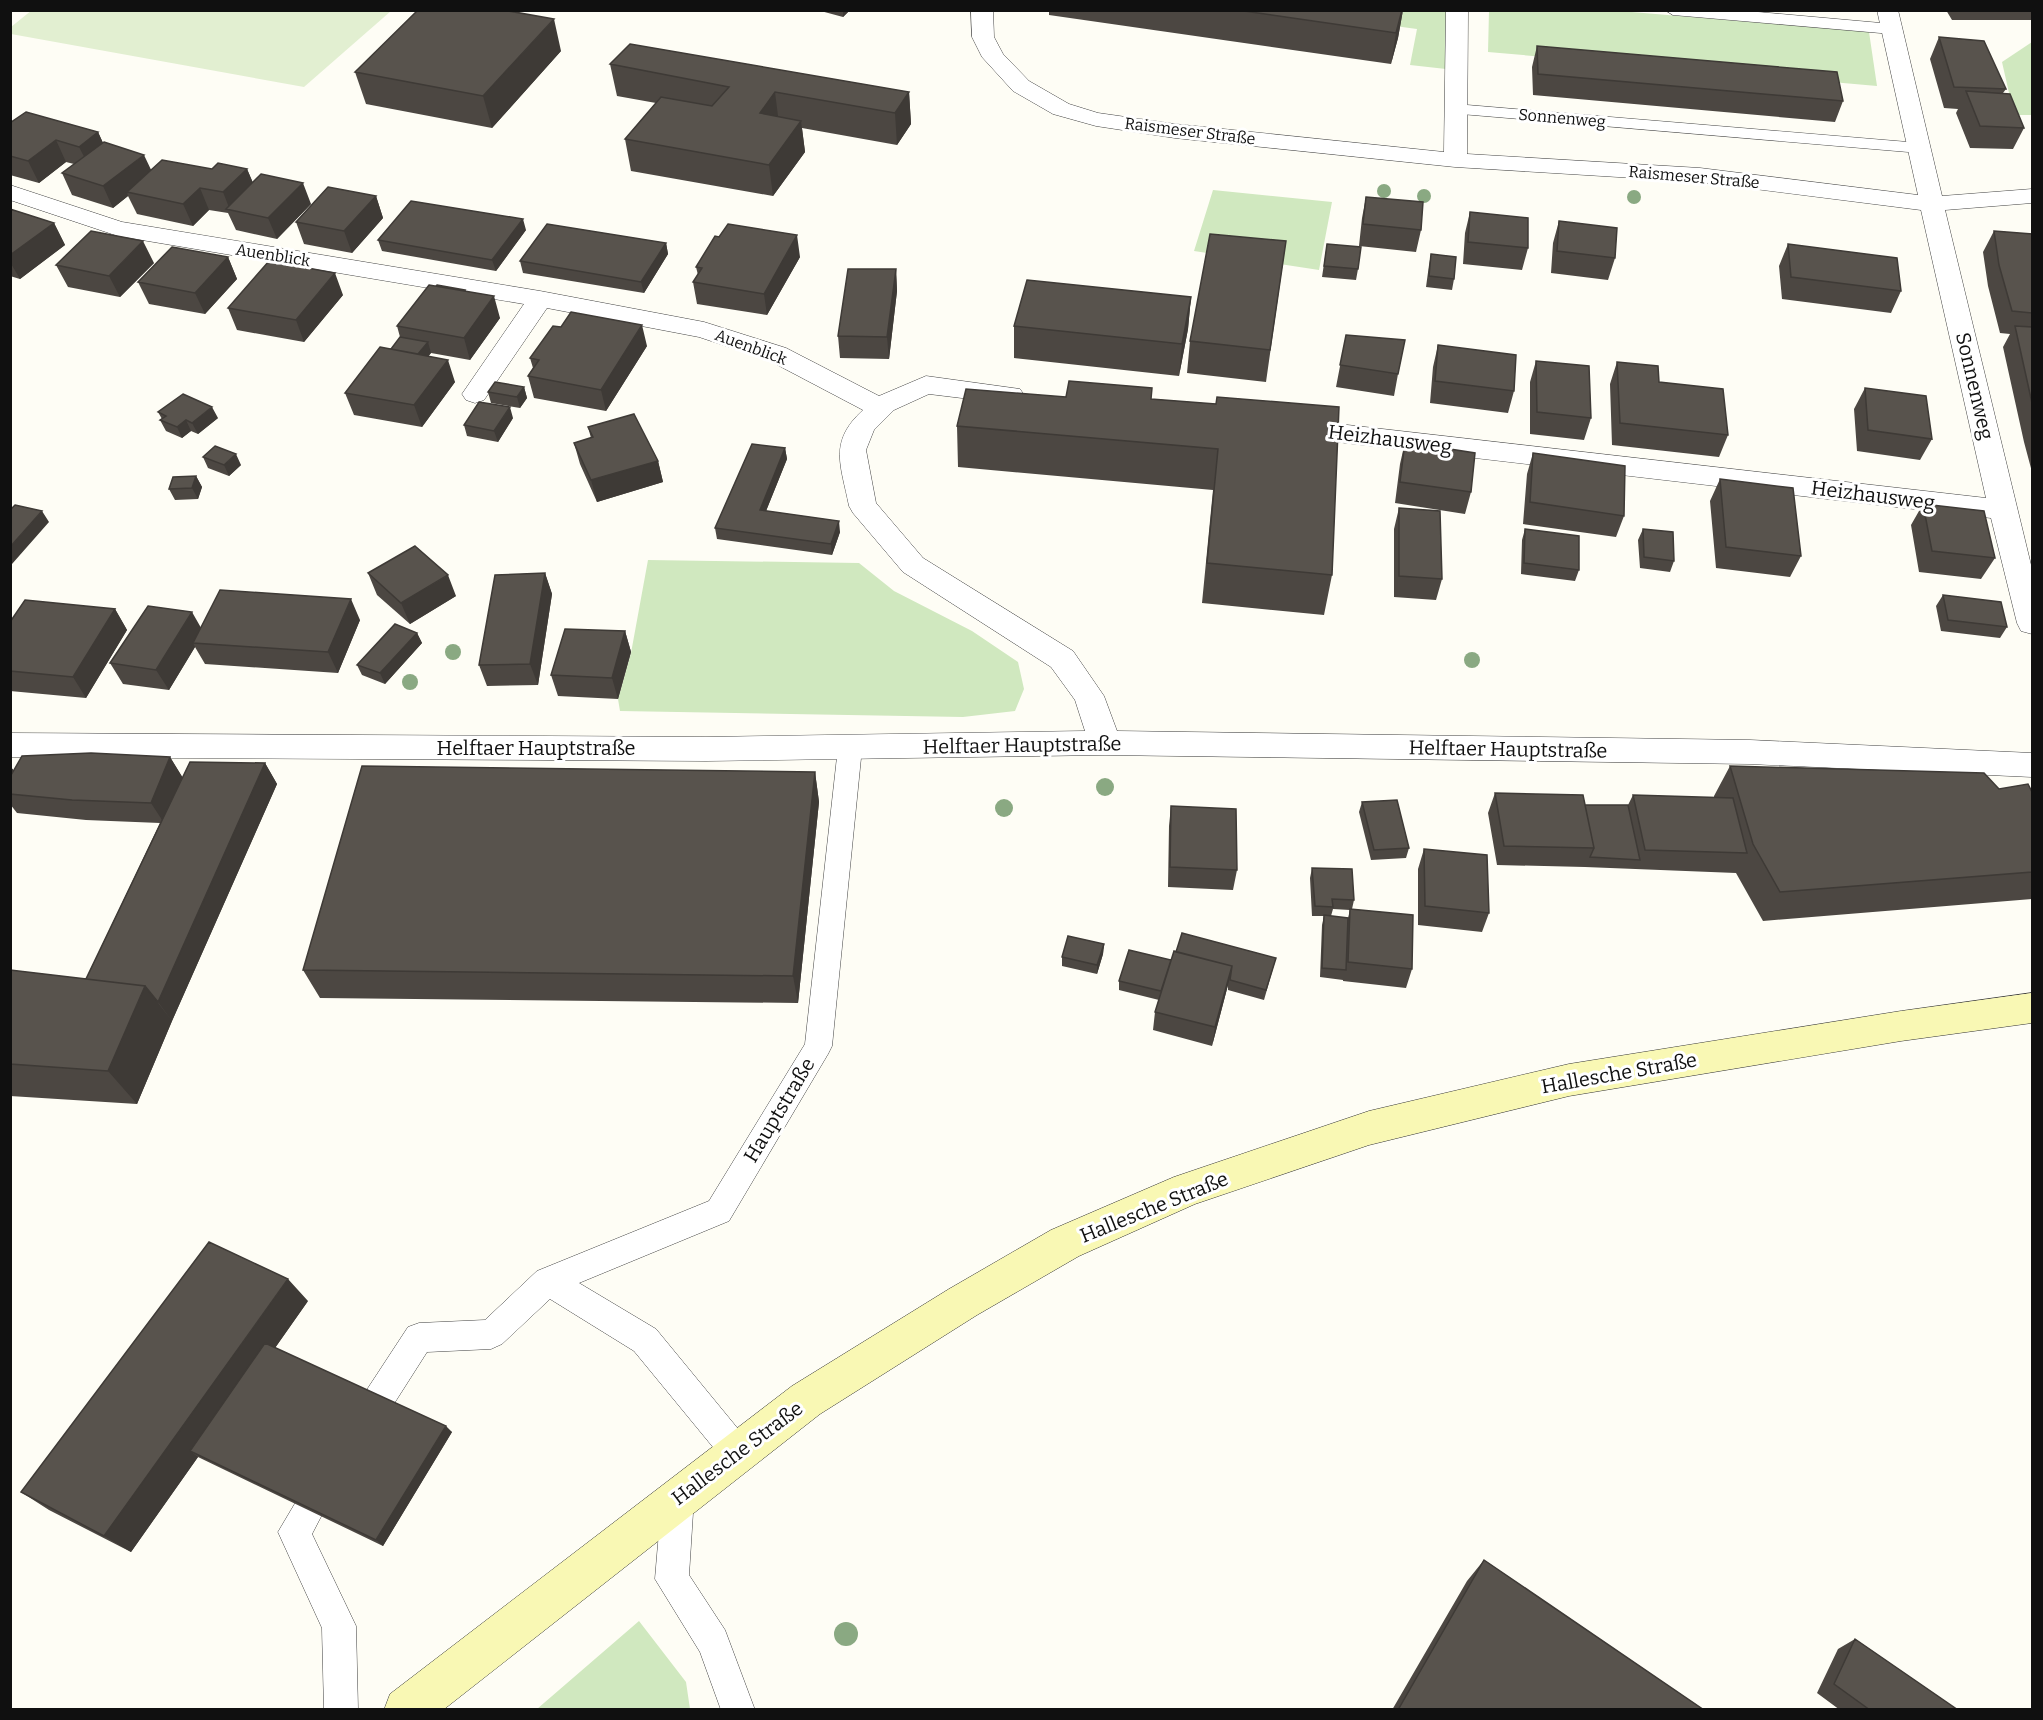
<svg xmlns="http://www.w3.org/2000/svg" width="2043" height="1720" font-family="Bitter,serif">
	<rect width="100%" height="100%" fill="#fefdf5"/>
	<path fill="#d0e8bf" d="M1283 11H1447L1446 69 1410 65 1417 29Z
		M1489 11H1620L1869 32 1877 86 1488 52Z
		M2032 42V115H2014L2002 62Z
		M1213 190 1332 202 1319 270 1194 251Z
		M648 560 859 563 894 591 972 631 1018 662 1024 689 1015 711 963 717 620 711 618 699 631 653Z
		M639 1621 686 1682 690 1709H537Z"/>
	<path fill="#e2efd1" d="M32 10H391V11L304 87 11 34V27Z"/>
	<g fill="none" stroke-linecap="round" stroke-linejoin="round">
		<g stroke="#434343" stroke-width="1">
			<path id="lane" d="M1665 10H1736L1892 24 1900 29 1892 34 1673 15Z
				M1455 104 1920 143 1929 148 1920 153 1449 113 1446 109 1449 105Z
				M850 739 859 741 862 748 832 1046 828 1054 729 1221 579 1283 656 1329 748 1441 753 1452 748 1463 737 1468 726 1463 634 1351 550 1299 502 1344 491 1349 427 1352 390 1410 379 1415 368 1410 363 1399 368 1388 408 1327 419 1323 485 1320 537 1271 709 1201 805 1044 838 748 841 741Z
				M678 1481 689 1486 694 1497 689 1575 725 1630 755 1710H721L700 1652 655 1579 662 1497 667 1486Z
				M308 1495 319 1500 324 1511 312 1534 356 1626 358 1710H324L322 1628 278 1532 297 1500Z"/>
		</g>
		<g stroke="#434343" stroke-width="1">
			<path id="street" d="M971 10H993L994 37 1003 54 1029 81 1069 104 1098 113 1175 124 1444 152 1446 10H1468L1467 154 1700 168 1918 195 1877 10H1898L1942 196 2032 189V203L1945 210 2032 569V634L2021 631 2017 623 1991 518 1295 437 1285 434 1281 428 1285 422 1295 419 1986 498 1921 210 1700 182 1455 167 1175 138 1096 126 1053 114 1013 91 982 57 972 37Z
				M10 185 122 222 540 291 704 322 786 348 879 396 926 376 1020 389 1024 395 1020 401 1011 404 929 394 894 410 874 430 866 450 876 503 923 558 1073 651 1104 696 1117 731 1750 740 2032 753V777L1750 764 1105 755 706 761 10 757V733L706 737 1085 731 1075 700 1051 667 903 572 853 513 849 506C841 465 828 442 863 410L768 360 699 337 547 308 484 400 475 403 466 400 462 394 524 304 118 236 10 200Z"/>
		</g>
		<g stroke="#323232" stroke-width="1">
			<path id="secondary" d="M2032 993V1023L1901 1041 1569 1096 1369 1145 1195 1204 1079 1256 977 1315 820 1414 443 1710H384L390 1694 792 1386 949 1289 1051 1230 1174 1177 1369 1111 1569 1064 1901 1011Z"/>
		</g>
		<use href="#lane" fill="#fff" fill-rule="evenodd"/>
		<use href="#street" fill="#fff" fill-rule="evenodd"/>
		<use href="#secondary" fill="#f9f8b4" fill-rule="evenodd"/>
	</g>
	<g fill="#8aa982">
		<circle cx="1384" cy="191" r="7"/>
		<circle cx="1424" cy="196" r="7"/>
		<circle cx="1634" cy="197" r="7"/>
		<circle cx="453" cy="652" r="8"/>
		<circle cx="1472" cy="660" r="8"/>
		<circle cx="410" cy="682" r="8"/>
		<circle cx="1105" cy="787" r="9"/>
		<circle cx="1004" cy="808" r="9"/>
		<circle cx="846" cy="1634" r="12"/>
	</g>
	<path fill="#4c4742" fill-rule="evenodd" d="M817 10H850L843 17Z
		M1049 10H1403L1398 38 1391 64 1049 15Z
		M1946 10H2032V20H1952Z
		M1939 37 2006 89 2003 93 2024 128 2013 149 1970 148 1956 113 1958 109 1944 108 1930 59Z
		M1537 46 1843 101 1835 122 1533 95 1532 67Z
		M561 51 492 128 366 104 355 72Z
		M610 64 909 92 911 124 897 145 802 128 805 152 773 196 631 171 625 139 656 103 617 96Z
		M10 123 98 132 103 143 151 170 247 169 253 183 311 204 277 239 236 230 228 213 209 210 193 226 137 214 128 196 113 208 72 195 62 173 74 164 66 162 39 183 10 175Z
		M376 196 383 218 352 253 304 244 296 222Z
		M1366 197 1421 230 1416 252 1359 246 1362 218Z
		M10 209 54 223 65 245 20 279 10 276Z
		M1470 212 1528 248 1522 270 1463 264 1465 233Z
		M1559 221 1615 258 1608 280 1551 273 1553 243Z
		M526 230 496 271 382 251 378 240Z
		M1994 231 2032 234V472L2024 442 2003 347 2010 334 2000 333 1988 286 1983 252Z
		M1286 241 1266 382 1187 373 1190 341Z
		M666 243 668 254 644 293 523 273 520 261Z
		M1327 244 1358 269 1356 280 1322 277Z
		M1788 244 1901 291 1891 313 1782 299 1779 266Z
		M1431 254 1454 279 1452 290 1426 287 1429 265Z
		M228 257 237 279 205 314 149 304 138 282Z
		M800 257 767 315 697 304 693 282 698 275 696 267Z
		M154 263 120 297 68 287 56 265Z
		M896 269 897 291 889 359 840 358 838 336Z
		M465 290 466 291 500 318 470 360 431 353 428 356 455 382 422 427 354 415 345 393 391 349 400 337 397 326Z
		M343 295 304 342 237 330 228 308Z
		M1191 297 1188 329 1179 376 1014 358V326Z
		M1346 335 1398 374 1394 396 1336 387Z
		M1438 345 1514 391 1508 413 1430 403 1433 367Z
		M647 346 606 411 534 398 528 376 533 368 530 358Z
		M1536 361 1591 418 1584 440 1530 434V382Z
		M1617 362 1659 382 1728 435 1719 457 1612 445 1610 384Z
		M524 387 527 398 520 408 491 403 488 392Z
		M1865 388 1932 439 1920 460 1857 451 1854 409Z
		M1066 397 1152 399 1216 404 1332 575 1324 615 1202 603 1213 490 958 467 957 426Z
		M158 412 218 418 198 434 191 431 182 438 166 431 160 420 162 419Z
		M513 418 498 442 467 436 464 425Z
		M588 427 658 461 663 482 597 502 580 464 574 443 591 438Z
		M1405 442 1471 492 1465 514 1395 503 1400 464Z
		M785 448 787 459 766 511 840 532 832 555 717 539 715 528Z
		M1533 453 1624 516 1616 537 1523 524 1527 474Z
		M203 457 241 465 229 476 208 468Z
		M196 476 202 487 198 499 175 500 169 489Z
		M1720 479 1801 556 1790 577 1716 568 1710 501Z
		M1923 504 1995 558 1981 579 1919 572 1911 525Z
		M1399 508 1442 579 1436 600 1394 597V529Z
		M1525 529 1579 570 1575 581 1521 574 1522 540Z
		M1643 529 1674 561 1670 572 1640 568 1638 540Z
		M368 573 456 596 410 624 377 595Z
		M545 573 552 594 538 685 487 686 479 665Z
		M1943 595 2007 627 2000 638 1941 631 1936 606Z
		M115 609 127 630 86 698 10 691V622Z
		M360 620 338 673 205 664 195 647 169 690 123 684 110 663 201 628Z
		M625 631 631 652 618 699 558 696 551 675Z
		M417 633 422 643 385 684 362 675 357 665Z
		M170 757 182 777 265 763 277 784 172 1021 137 1104 10 1096V970L86 979 160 823 86 820 17 813 10 804V766L14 771Z
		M1730 766 2032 792V899L1763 921 1736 873 1585 867 1497 865 1488 813 1495 793 1585 805H1628L1633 795 1714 798V796Z
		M815 772 819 802 798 1003 320 998 303 970Z
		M1362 802 1409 848 1406 858 1371 860 1359 812Z
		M1171 806 1237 870 1233 890 1168 887 1169 826Z
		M1424 849 1489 913 1482 932 1418 925V869Z
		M1312 868 1354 900 1352 909 1412 969 1406 988 1343 981V980L1320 977 1322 925 1324 916H1312L1310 878ZM1333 909 1350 910 1348 918 1331 916Z
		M1104 944 1103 954 1097 974 1062 966V957Z
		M1276 958 1264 1000 1228 990V985L1212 1046 1153 1030 1155 1012 1159 1000 1119 990V981L1171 960Z
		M308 1301 275 1348 452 1432 383 1546 198 1457 131 1552 49 1510 21 1492Z
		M1484 1560 1704 1710H1392L1467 1581Z
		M1855 1639 1958 1710H1840L1817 1693 1838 1649Z"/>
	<path fill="#3e3a36" d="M843 10H850L843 17Z
		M1403 10 1398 38 1391 64 1396 33Z
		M554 19 561 51 492 128 483 96Z
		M775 92 779 124 760 113Z
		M909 92 911 124 897 145 895 113Z
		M801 121 805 152 773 196 769 165Z
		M98 132 108 154 90 168 79 147Z
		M56 140 66 162 39 183 28 161Z
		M144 155 154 176 127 192 128 196 113 208 103 186Z
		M247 169 256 190 230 210 223 192Z
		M303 183 311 204 277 239 268 218Z
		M200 188 209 210 193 226 183 204Z
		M376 196 383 218 352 253 344 231Z
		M523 219 526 230 496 271 492 260Z
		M54 223 65 245 20 279 10 262V255Z
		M797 235 800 257 767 315 764 294Z
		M143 241 154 263 120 297 109 276Z
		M666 243 668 254 644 293 641 282Z
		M228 257 237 279 205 314 195 293Z
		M896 269 897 291 889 359 887 337Z
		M335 273 343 295 304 342 296 320Z
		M494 296 500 318 470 360 464 338Z
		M1191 297 1188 329 1179 376 1182 344Z
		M642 325 647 346 606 411 601 390Z
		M428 342 431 353 415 374 411 363Z
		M448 360 455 382 422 427 414 405Z
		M524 387 527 398 520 408 517 397Z
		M212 407 218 418 198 434 192 423Z
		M510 407 513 418 498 442 494 431Z
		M186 420 191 431 182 438 177 427Z
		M785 448 787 459 762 521 760 510Z
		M236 454 241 465 229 476 224 465Z
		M658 461 663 482 597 502 591 480Z
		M196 476 202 487 198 499 192 488Z
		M42 511 49 522 12 564 10 561V547Z
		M839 521 840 532 832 555 831 544Z
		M545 573 552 594 538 685 530 664Z
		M448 575 456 596 410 624 401 603Z
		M351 599 360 620 338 673 328 652Z
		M115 609 127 630 86 698 73 677Z
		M192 612 204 633 193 643 195 647 169 690 156 670Z
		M625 631 631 652 618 699 612 678Z
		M417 633 422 643 385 684 380 673Z
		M170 757 183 778 164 823 151 803Z
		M265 763 277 784 172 1021 158 1002Z
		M10 766 23 782 10 794Z
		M815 772 819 802 798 1003 793 976Z
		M1104 944 1103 954 1097 974V965Z
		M1232 966 1228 985 1212 1046 1215 1027Z
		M145 986 172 1021 137 1104 108 1071Z
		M288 1279 308 1301 199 1456 190 1451 198 1457 131 1552 104 1536Z
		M446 1426 452 1432 383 1546 376 1540Z"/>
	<path fill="#58534d" stroke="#3e3a36" stroke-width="1.5" d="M418 10H503L554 19 483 96 355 72Z
		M1237 10H1402L1396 33Z
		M1939 37 1984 41 2006 89 1954 87Z
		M630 44 909 92 895 113 775 92 760 113 801 121 769 165 625 139 661 97 712 106 729 87 610 64Z
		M1537 46 1837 72 1843 101 1538 74Z
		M1966 91 2010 94 2024 128 1980 126Z
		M26 112 98 132 79 147 56 140 28 161 10 156V123Z
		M104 142 144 155 103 186 62 173Z
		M162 160 212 169 218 163 247 169 223 192 200 188 183 204 127 192Z
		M261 174 303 183 268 218 226 209Z
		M328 187 376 196 344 231 296 222Z
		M1366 197 1423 202 1421 230 1363 224Z
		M411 201 523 219 492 260 378 240Z
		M10 209 54 223 10 255Z
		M1470 212 1528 218V248L1468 242Z
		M1559 221 1617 228 1615 258 1557 251Z
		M547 224 666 243 641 282 520 261Z
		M728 224 797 235 764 294 693 282 702 268 696 267 715 236 719 237Z
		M91 231 143 241 109 276 56 265Z
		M1994 231 2032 234V313L2012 311 1999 265Z
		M1210 234 1286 241 1270 350 1190 341Z
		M1327 244 1361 247 1358 269 1324 266Z
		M1788 244 1897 258 1901 291 1791 277Z
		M172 247 228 257 195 293 138 282Z
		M1431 254 1456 257 1454 279 1429 276Z
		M269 261 335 273 296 320 228 308Z
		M848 269H896L887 337 838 336Z
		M1027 280 1191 297 1182 344 1014 326Z
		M429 285 494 296 464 338 397 326Z
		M437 285 465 290 464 291 436 286Z
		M571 312 642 325 601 390 528 376 539 360 530 358 553 326 561 327Z
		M2015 326 2032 327V403Z
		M1346 335 1405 340 1398 374 1340 365Z
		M400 337 428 342 418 354 391 349Z
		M1438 345 1516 355 1514 391 1435 381Z
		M380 347 448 360 414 405 345 393Z
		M1536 361 1589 366 1591 418 1537 412Z
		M1617 362 1658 366 1659 382 1723 389 1728 435 1620 423Z
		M1069 381 1152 388 1151 399 1216 404 1217 397 1339 407 1332 575 1207 563 1218 449 957 426 966 389 1066 397Z
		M495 382 524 387 517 397 488 392Z
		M1865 388 1926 396 1932 439 1868 430Z
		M183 394 212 407 192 423 186 420 177 427 160 420 166 416 158 412Z
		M479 402 510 407 494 431 464 425Z
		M634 414 658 461 591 480 574 443 593 437 588 427Z
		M1405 442 1475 453 1471 492 1400 482Z
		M752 444 785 448 760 510 839 521 831 544 715 528Z
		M215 446 236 454 224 465 203 457Z
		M1533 453 1625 466 1624 516 1530 502Z
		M196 476 192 488 169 489 173 477Z
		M1720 479 1793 488 1801 556 1726 547Z
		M1923 504 1984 511 1995 558 1932 551Z
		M15 505 42 511 10 547V510Z
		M1399 508 1440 511 1442 579 1399 576Z
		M1525 529 1579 536V570L1524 563Z
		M1643 529 1673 532 1674 561 1644 557Z
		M415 546 448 575 401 603 368 573Z
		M545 573 530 664 479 665 495 575Z
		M220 590 351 599 328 652 193 643Z
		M1943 595 2001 602 2007 627 1948 620Z
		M25 600 115 609 73 677 10 671V622Z
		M148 606 192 612 156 670 110 663Z
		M395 624 417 633 380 673 357 665Z
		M565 629 625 631 612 678 551 675Z
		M91 753 170 757 151 803 72 800 10 794V777L22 756Z
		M190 762 265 763 158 1002 145 986 86 979Z
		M362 766 815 772 793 976 303 970Z
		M1730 766 1984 773 1999 789 2028 784 2032 792V872L1780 892 1753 844Z
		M1495 793 1583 795 1594 848 1504 846Z
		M1633 795 1733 798 1747 853 1645 850Z
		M1397 800 1409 848 1374 850 1362 802Z
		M1585 805H1628L1640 860 1590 857 1594 848Z
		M1171 806 1236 809 1237 870 1170 867Z
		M1424 849 1487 855 1489 913 1425 906Z
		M1312 868 1352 869 1354 900 1332 899 1333 907 1315 906Z
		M1350 909 1413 915 1412 969 1348 962Z
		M1324 915 1348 918 1346 970 1322 968Z
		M1182 933 1276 958 1266 990 1230 980 1232 966 1176 952Z
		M1068 936 1104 944 1097 965 1062 957Z
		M1129 950 1171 960 1161 991 1119 981Z
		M1174 951 1232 966 1215 1027 1155 1012Z
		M10 970 145 986 108 1071 10 1064Z
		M209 1242 288 1279 104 1536 21 1492Z
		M265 1343 446 1426 376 1540 190 1451Z
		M1484 1560 1704 1710H1398Z
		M1855 1639 1958 1710H1870L1834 1684Z"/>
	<g text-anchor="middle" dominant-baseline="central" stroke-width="6" stroke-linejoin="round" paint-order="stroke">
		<g font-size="16" fill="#101010" stroke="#fff">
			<text transform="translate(1562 118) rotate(5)">Sonnenweg</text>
			<text transform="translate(1190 131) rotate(7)">Raismeser Straße</text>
			<text transform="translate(1694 177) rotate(5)">Raismeser Straße</text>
			<text transform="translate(273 255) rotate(9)">Auenblick</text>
			<text transform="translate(751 347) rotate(20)">Auenblick</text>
		</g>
		<g font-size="20" fill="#101010" stroke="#fff">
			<text transform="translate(1975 386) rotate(77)">Sonnenweg</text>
			<text transform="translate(1390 439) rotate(7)">Heizhausweg</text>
			<text transform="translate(1873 495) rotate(7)">Heizhausweg</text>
			<text transform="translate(1022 745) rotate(-1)">Helftaer Hauptstraße</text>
			<text x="536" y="748">Helftaer Hauptstraße</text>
			<text transform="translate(1508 749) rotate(1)">Helftaer Hauptstraße</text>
			<text transform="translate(1619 1073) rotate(-10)">Hallesche Straße</text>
			<text transform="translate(779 1110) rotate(-59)">Hauptstraße</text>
			<text transform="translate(1154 1207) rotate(-22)">Hallesche Straße</text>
			<text transform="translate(737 1453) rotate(-37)">Hallesche Straße</text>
		</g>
	</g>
	<rect width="2043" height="1720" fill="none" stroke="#101010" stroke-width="24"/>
</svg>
